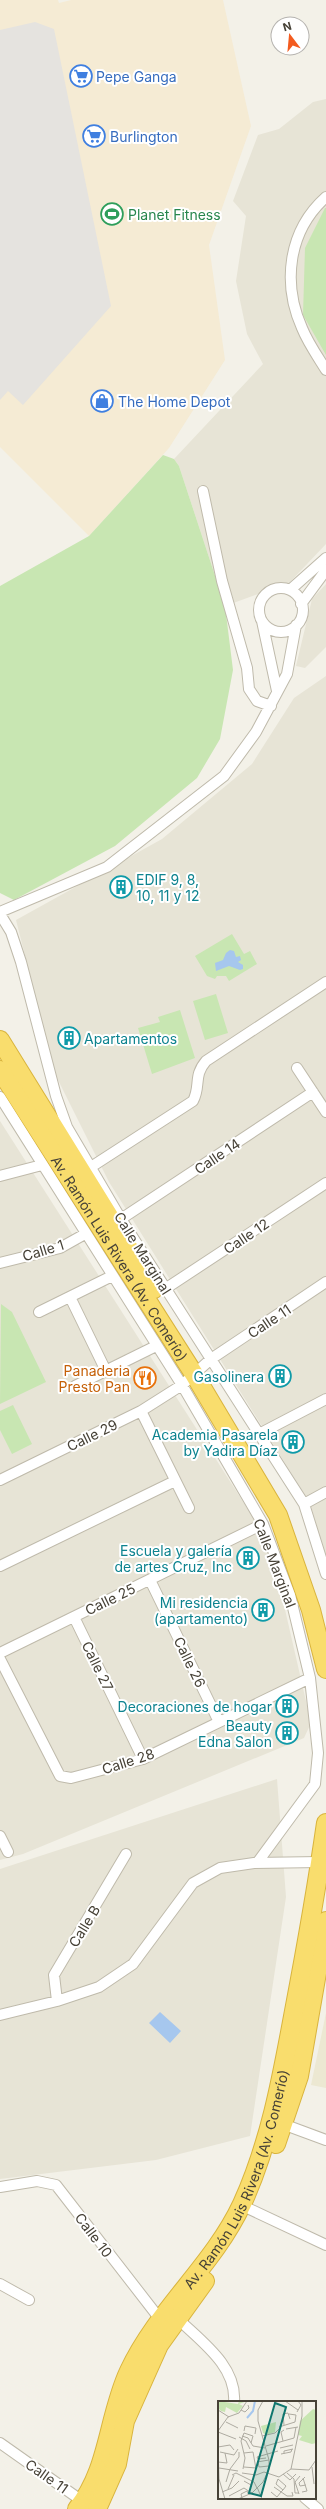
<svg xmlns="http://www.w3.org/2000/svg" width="326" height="2509" font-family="Inter,sans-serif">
	<rect width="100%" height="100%" fill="#f3f1e8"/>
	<path fill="#e7e4d6" d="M326 99V544L289 583 225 606 179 466 174 459 263 364 247 334 236 281 246 216 233 201 258 135 279 129 313 102Z
		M326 584V647L305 668 296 666 312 599Z
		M326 676V1558L310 1503 109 1182 55 1074 16 920 162 839 252 764 294 698Z
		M0 1121 270 1544 311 1723 304 1738 23 1854 0 1860Z
		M277 1779 286 1897 250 2136 156 2160 0 2179V1869Z"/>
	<path fill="#f5ebd4" d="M0 0H58L59 3 71 0H223L251 126 209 245 225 360 169 448 89 536 0 447Z"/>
	<path fill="#ece8d2" d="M326 2013V2088L311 2085Z"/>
	<path fill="#c8e6b2" d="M325 208H326V355L303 315 305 248Z
		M163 455 174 459 179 466 225 606 233 670 220 739 197 778 115 846 14 900 0 893V586L89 536Z
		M232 934 244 954 250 951 257 964 229 981 226 976H217L215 979 207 976 195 956Z
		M216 994 228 1033 205 1040 193 1001Z
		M180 1010 195 1058 152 1074 138 1028 160 1022 158 1017Z
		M1 1304 12 1312 46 1382 0 1404Z
		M13 1405 32 1444 12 1454 0 1430V1411Z"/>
	<path fill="#e5e3df" d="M35 22 54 29 111 306 23 405 8 391 0 400V30Z"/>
	<path fill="#a6c7ee" d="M230 950 234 951 236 957 240 956 241 960 238 962 243 965V969L240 970 229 966 216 971 215 963 223 960 226 953Z
		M160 2012 181 2031 170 2043 149 2023Z"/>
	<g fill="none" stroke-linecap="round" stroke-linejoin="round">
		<g stroke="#bfbaab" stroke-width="12">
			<path id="street" d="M326 197C288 231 282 283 302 328 308 343 318 357 326 370
				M203 491 222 581 247 668 249 689 257 701 271 706
				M259 610a22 22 0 1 1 44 0a22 22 0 1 1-44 0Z
				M290 590 326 558
				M301 604 326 570
				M262 621 277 691
				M0 912 107 867 224 776 256 732 287 674 296 625
				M0 914 11 932 21 962 56 1096 67 1127 121 1219 304 1504 326 1574
				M297 1068 326 1112
				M0 1097 182 1385 263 1524 290 1595 310 1678 318 1753 315 1784 257 1863
				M91 1167 193 1101C201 1086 193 1076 206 1061L326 982
				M0 1176 42 1165
				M121 1219 313 1092
				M0 1263 60 1248 85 1234
				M165 1289 326 1183
				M70 1297 106 1371
				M39 1312 112 1276
				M75 1386 156 1346
				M141 1411 189 1508
				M259 1434 326 1399
				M0 1480 141 1411 182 1385 211 1359 326 1282
				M304 1504 326 1492
				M0 1566 175 1481
				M150 1580 219 1722
				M74 1617 143 1759
				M0 1653 263 1524
				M0 1659 60 1776 71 1778 143 1759 310 1678
				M0 1836 8 1852
				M57 2001 54 1975 126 1854
				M0 2015 57 2001 99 1987 133 1964 193 1883 220 1868 254 1863 320 1862
				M280 2123 326 2140
				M0 2187 37 2181 56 2185 163 2323
				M241 2205 326 2245
				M0 2284 29 2300
				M175 2316C199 2340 237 2365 234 2402
				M0 2443 85 2503
				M305 2498 318 2509"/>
		</g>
		<g stroke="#d9b43d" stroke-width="20">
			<g id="highway">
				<path d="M0 1040 154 1289"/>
				<path id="s1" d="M0 1070 194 1374 278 1515 311 1610 326 1669"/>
				<path d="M276 2144 299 2076 326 1921"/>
				<path id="s2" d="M77 2509C109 2471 108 2415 129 2371 158 2309 213 2266 242 2204 270 2143 282 2076 294 2011 306 1948 317 1886 326 1823"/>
				<path d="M97 2509 117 2464 125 2421 159 2345 205 2281"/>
			</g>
		</g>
		<use href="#street" stroke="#fff" stroke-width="10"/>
		<use href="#highway" stroke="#f9dd6d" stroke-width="18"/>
	</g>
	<defs>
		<g id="supermarket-ring" transform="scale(1.15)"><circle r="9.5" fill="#fff" stroke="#3f7fe0" stroke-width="1.5"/><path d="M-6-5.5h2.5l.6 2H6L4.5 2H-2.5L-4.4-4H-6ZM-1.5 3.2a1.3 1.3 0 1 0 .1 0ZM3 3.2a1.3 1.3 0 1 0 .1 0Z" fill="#3f7fe0"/></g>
		<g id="stadium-ring" transform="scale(1.15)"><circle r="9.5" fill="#fff" stroke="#2e9e5b" stroke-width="1.5"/><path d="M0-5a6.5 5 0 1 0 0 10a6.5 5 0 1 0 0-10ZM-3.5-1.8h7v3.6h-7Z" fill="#2e9e5b"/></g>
		<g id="shop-ring" transform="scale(1.15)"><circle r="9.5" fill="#fff" stroke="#3f7fe0" stroke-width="1.5"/><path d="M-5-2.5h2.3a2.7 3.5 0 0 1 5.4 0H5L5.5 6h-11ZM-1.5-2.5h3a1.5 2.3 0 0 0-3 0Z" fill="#3f7fe0"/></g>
		<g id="building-ring" transform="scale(1.15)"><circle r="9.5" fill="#fff" stroke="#0f9aa8" stroke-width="1.5"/><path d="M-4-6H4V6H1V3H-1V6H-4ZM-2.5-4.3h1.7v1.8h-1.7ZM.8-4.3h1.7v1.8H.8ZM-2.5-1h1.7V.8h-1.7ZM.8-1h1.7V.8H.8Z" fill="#0f9aa8"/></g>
		<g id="restaurant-ring" transform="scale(1.15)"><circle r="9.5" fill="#fff" stroke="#e8710a" stroke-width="1.5"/><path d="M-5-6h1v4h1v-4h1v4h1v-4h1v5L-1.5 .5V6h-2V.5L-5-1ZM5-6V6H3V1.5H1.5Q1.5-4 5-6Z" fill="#e8710a"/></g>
	</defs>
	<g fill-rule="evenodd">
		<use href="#supermarket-ring" x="81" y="76"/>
		<use href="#supermarket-ring" x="94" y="136"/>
		<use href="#stadium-ring" x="112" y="214"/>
		<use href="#shop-ring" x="102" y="401"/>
		<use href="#building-ring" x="121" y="887"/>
		<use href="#building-ring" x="69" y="1038"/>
		<use href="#building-ring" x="280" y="1376"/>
		<use href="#restaurant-ring" x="145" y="1378"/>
		<use href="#building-ring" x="293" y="1442"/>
		<use href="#building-ring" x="248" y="1558"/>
		<use href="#building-ring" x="263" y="1610"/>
		<use href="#building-ring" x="287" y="1706"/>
		<use href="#building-ring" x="287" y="1733"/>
	</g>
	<g text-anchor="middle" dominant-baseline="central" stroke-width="4" stroke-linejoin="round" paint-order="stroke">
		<g font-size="14" fill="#366cbe" stroke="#fff" text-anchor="start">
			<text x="96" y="76">Pepe Ganga</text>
			<text x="110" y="136">Burlington</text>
			<text x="118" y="401">The Home Depot</text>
		</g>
		<g font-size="14" fill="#27864d" stroke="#fff" text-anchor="start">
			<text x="128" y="214">Planet Fitness</text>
		</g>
		<g font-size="14" fill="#0d838f" stroke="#fff" text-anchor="end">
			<text x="136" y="879" text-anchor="start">EDIF 9, 8,<tspan x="136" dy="16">10, 11 y 12</tspan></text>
			<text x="84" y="1038" text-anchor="start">Apartamentos</text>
			<text x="264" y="1376">Gasolinera</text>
			<text x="278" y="1434">Academia Pasarela<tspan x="278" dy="16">by Yadira Díaz</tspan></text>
			<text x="232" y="1550">Escuela y galería<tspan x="232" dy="16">de artes Cruz, Inc</tspan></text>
			<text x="248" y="1602">Mi residencia<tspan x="248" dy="16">(apartamento)</tspan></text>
			<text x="272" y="1706">Decoraciones de hogar</text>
			<text x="272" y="1725">Beauty<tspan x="272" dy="16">Edna Salon</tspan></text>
		</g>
		<g font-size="14" fill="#474237" stroke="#fff">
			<text transform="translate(217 1156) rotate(-34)">Calle 14</text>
			<text transform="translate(246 1236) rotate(-34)">Calle 12</text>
			<text transform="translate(43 1250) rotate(-17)">Calle 1</text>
			<text transform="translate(143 1253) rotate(58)">Calle Marginal</text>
			<text stroke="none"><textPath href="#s1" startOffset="223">Av. Ramón Luis Rivera (Av. Comerío)</textPath></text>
			<text transform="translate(269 1321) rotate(-34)">Calle 11</text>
			<text transform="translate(92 1435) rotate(-26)">Calle 29</text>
			<text transform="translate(275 1563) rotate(69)">Calle Marginal</text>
			<text transform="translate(110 1599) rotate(-26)">Calle 25</text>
			<text transform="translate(190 1662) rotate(64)">Calle 26</text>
			<text transform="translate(98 1666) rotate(64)">Calle 27</text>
			<text transform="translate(128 1761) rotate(-18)">Calle 28</text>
			<text transform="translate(84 1926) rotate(-59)">Calle B</text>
			<text stroke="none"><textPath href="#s2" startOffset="371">Av. Ramón Luis Rivera (Av. Comerío)</textPath></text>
			<text transform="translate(94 2235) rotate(53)">Calle 10</text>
			<text transform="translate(47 2476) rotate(35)">Calle 11</text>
		</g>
		<g font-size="14" fill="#c56008" stroke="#fff" text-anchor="end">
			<text x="130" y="1370">Panaderia<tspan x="130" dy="16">Presto Pan</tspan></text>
		</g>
	</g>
	<g transform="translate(218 2401)">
		<rect width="98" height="98" fill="#f3f1e8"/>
		<path d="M0 0 20 3 21 0H29L21 3 25 5 19 12 8 6 7 11 3 10 0 7ZM95 8 98 9V42L94 43 81 39 84 35 80 34 82 20ZM58 21 57 31 48 34 45 32 43 25Z" fill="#c8e6b2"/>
		<path fill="none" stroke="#a6c7ee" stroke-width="2" d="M29 17 35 10 37 0"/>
		<path fill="none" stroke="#aeaba1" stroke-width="1" d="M67 0 80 9M0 9 11 16M23 9 27 11 31 7 30 4M79 11 83 4 80 0M8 21 20 27M66 24 65 13 70 12 72 18M61 26 77 21 78 14 71 13M68 28 80 26M0 30 10 16 21 12 29 0M26 30 27 25 38 27 37 33M0 31 18 38M24 35 30 37 35 45 47 47M44 35 57 32 61 28M21 36 28 40 32 48M65 40 63 31 66 29M0 45 1 78 7 98M48 45 76 37 78 26M0 46 12 44 16 49M62 47 75 44M2 51 16 54 20 48M26 52 35 51 38 68M63 53 73 51 74 48M66 53V50L75 48M48 57 40 58 39 56 60 50M0 61 9 62 7 52M39 61 51 59M40 61 41 66 51 65M26 66 38 67M94 66 96 83M1 67 20 70M25 68 27 57 23 40 26 32 35 35 33 42M73 68 84 15V0M24 72 38 74 46 71 61 76 73 68 91 69 98 59M69 72 76 78 77 92H81M65 73 72 79 78 73M14 74 18 72 36 81 39 87M87 76 81 82 82 85 88 84M26 80 33 84 34 80M8 81 12 68 21 56V51M39 86 44 98M56 86 69 95H75L74 91M10 88 16 74M4 91 14 87 21 80M53 91 59 96 63 91 65 89 68 85 60 78 58 83 65 89M84 91 89 90 85 77M81 93 77 81 82 75M11 95 26 87 35 93M24 97 23 93 29 90 31 94M20 98 34 92 45 81 51 68V59L40 20V9L45 0"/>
		<path fill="#0f766e" fill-opacity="0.15" stroke="#0f766e" stroke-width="2" d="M57 2 68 6 43 95 31 92Z"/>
		<rect width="98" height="98" fill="none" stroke="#474237" stroke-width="2"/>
	</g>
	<g transform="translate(290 36) rotate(344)"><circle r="19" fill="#ffffff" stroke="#b5b3af"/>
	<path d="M0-3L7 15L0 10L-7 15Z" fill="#f35b1f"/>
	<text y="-6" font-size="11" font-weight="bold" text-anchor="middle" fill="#474237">N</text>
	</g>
</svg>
